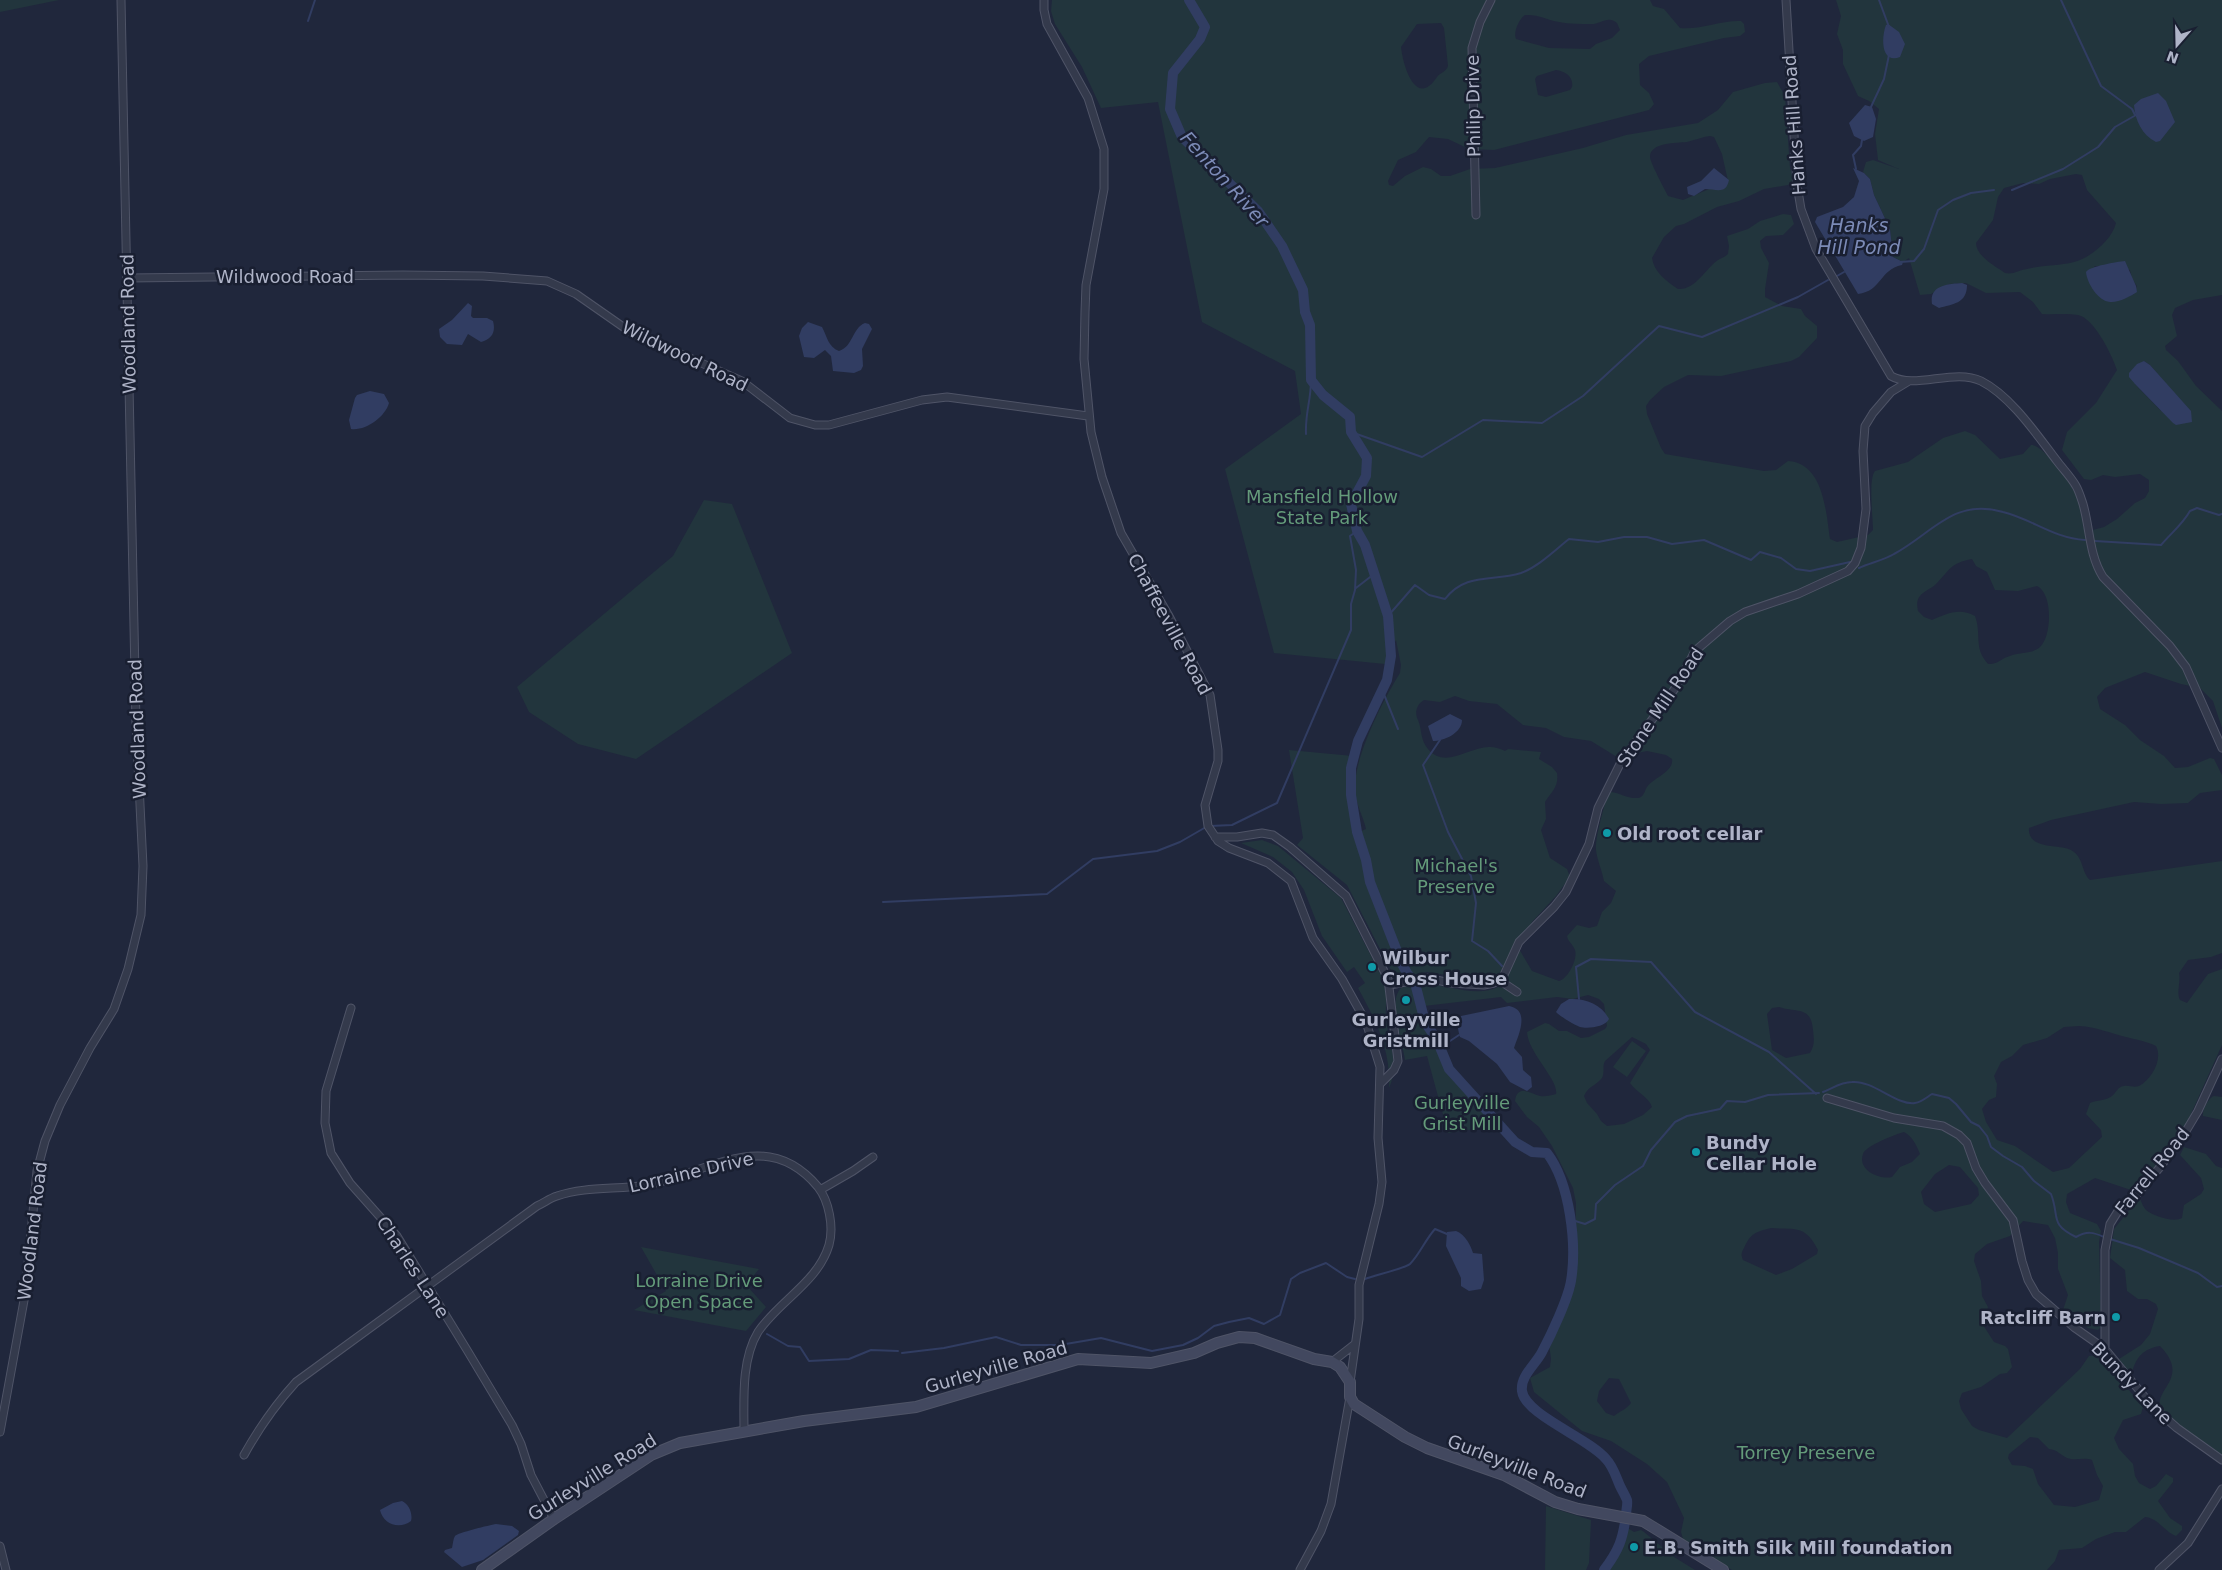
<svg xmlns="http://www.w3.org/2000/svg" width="2222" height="1570" font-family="'DejaVu Sans',sans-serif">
	<rect width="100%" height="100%" fill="#20273c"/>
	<path fill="#22353d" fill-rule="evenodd" d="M0 0H59L0 12Z
		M1052 0H1650L1653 6 1664 9 1680 28C1701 30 1721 20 1741 21L1744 24 1745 32 1740 36 1724 38 1649 56 1639 64 1640 85 1649 93 1654 104 1649 110 1494 150 1469 149 1448 139 1429 137 1416 152 1398 160 1388 181 1389 185 1393 186 1405 176 1423 167 1431 169 1441 176H1450L1470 169 1495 168 1583 148 1626 135 1698 123 1718 110 1733 92 1765 83 1777 82 1785 96 1790 168 1794 180 1788 185 1764 189 1739 201 1717 207 1684 224 1676 226 1664 237 1652 258C1654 272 1666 281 1678 289 1696 290 1705 269 1718 260 1721 258 1725 257 1728 254L1729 246 1727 236 1748 229 1760 221 1783 214 1791 215 1794 224 1783 235 1766 236 1760 241 1761 248 1769 263 1765 289V297L1782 306 1801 309 1805 316 1817 326V338L1799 357 1791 361 1721 376 1688 375 1664 387 1650 400 1646 406 1647 414 1661 448 1665 454 1764 471 1776 470 1788 461C1824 463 1826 513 1830 539L1837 542 1868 535 1873 530C1873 518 1868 479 1875 471L1908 462 1943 438 1965 431 1975 435 2000 459 2023 454 2031 445C2044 444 2074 488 2079 500 2082 508 2083 518 2083 527L2089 531 2104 527 2117 519 2135 503 2145 498 2149 491V480L2140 474 2115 477 2103 475 2091 480 2084 479 2062 450 2067 432 2096 403 2117 370C2112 355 2094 318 2078 315 2066 313 2054 315 2042 314L2033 302 2020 292 1986 293 1966 283 1949 284 1931 294 1920 295 1909 258 1903 262 1893 257 1890 229 1874 195 1870 179 1863 172 1866 162 1873 160 1899 169 1878 160 1875 134 1879 109 1869 101 1858 96 1843 64V50L1837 34 1841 16 1836 0H2222V295L2193 300 2175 308 2172 315 2177 336 2165 346 2166 350 2178 361 2196 386 2222 411V728L2213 701 2200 688 2181 684 2145 672 2105 688 2097 697 2100 709 2125 725 2140 740 2164 756 2175 768 2188 767 2210 758 2214 759 2222 775V790L2200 793 2188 803 2161 804 2134 802 2051 820 2029 828C2027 850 2060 844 2071 850 2084 857 2081 872 2090 880L2222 861V953L2211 957 2188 960 2179 973C2181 982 2176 992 2180 1000L2187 1003 2208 974 2222 969V1045L2186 1125 2171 1149 2147 1176 2131 1190 2095 1178 2067 1194 2066 1202 2070 1213 2097 1224 2101 1231 2099 1242 2101 1327 2098 1330 2088 1328 2063 1310 2068 1295 2058 1269V1253L2055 1238 2048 1225 2023 1221 2010 1236 1987 1244 1975 1254 1974 1261 1981 1281 1982 1296 1988 1307 1983 1325 1994 1342 2005 1346 2008 1349 2012 1367 2007 1373 2000 1374 1981 1387 1962 1393 1959 1401 1961 1409 1972 1426 1979 1430 2007 1438 2080 1369 2089 1356 2097 1355 2109 1366 2143 1407 2141 1414 2123 1420 2114 1438 2119 1449 2133 1464 2135 1476 2139 1483 2150 1489 2156 1486 2166 1474 2173 1478V1482L2158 1501 2170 1518 2182 1526V1530L2176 1536C2165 1532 2158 1518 2145 1517L2126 1532H2115L2096 1539 2082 1548 2059 1550 2055 1561 2047 1570H1732L1683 1539 1681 1532 1684 1518 1667 1482 1647 1464 1611 1441 1582 1431 1534 1392 1530 1378 1550 1367 1551 1359 1549 1344 1575 1287 1576 1203 1573 1188 1552 1146 1539 1127 1527 1117 1515 1101C1517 1084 1530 1093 1540 1096 1545 1097 1552 1095 1556 1094 1559 1080 1528 1053 1527 1032L1545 1023 1549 1024 1559 1031H1567L1581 1038 1589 1037 1605 1029 1607 1026 1604 1004 1599 999 1588 995 1573 999 1557 997 1507 1003 1501 997 1424 1006 1428 1034 1439 1053 1476 1100 1506 1124 1448 1133 1427 1056 1405 1060C1403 1043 1387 1002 1401 988 1433 975 1470 1001 1498 987L1495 974 1480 980 1427 972 1399 977 1394 976 1347 885 1297 845 1303 838 1289 750 1353 756C1348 784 1354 805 1359 832L1366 829C1363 815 1354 801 1355 787 1355 755 1383 700 1400 673L1401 665 1396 640 1385 664 1274 653 1225 469 1301 414 1295 371 1202 322 1158 102 1101 108 1082 67 1055 24 1051 11ZM1525 15C1538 14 1547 20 1559 22 1569 24 1581 24 1591 24 1601 24 1608 15 1617 23L1620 30 1612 38 1596 44 1590 49 1549 48 1516 39C1513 32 1519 19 1525 15ZM1441 23 1444 28 1448 66C1446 72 1441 72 1437 77 1416 109 1403 66 1401 47L1417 24ZM1556 70C1565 71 1574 77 1572 87L1570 90 1546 97 1538 95 1535 79 1537 76ZM1710 136 1714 137 1722 154 1728 181 1683 200 1668 196C1664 188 1650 162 1650 157 1650 142 1677 143 1687 142 1695 140 1702 137 1710 136ZM2076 174 2082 175 2087 190 2116 223C2112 240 2090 258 2074 262 2059 266 2042 265 2027 269 2019 270 2013 275 2005 273 1995 266 1976 256 1976 243L1993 220 1998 197 2004 188 2023 183 2039 184 2050 179ZM2094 266H2108L2130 270 2132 279 2137 286 2134 294 2120 300ZM2144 361 2150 365 2177 397 2161 411 2135 384ZM1972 559 1976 566 1987 572 1995 590 2018 591 2037 586C2053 593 2052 636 2040 647 2033 654 2019 652 2010 656 2001 658 1998 665 1988 664 1973 647 1982 635 1975 616 1959 607 1946 614 1932 620L1924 617 1918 611C1914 593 1926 593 1936 584 1950 570 1950 563 1972 559ZM1455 696 1469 701 1497 704 1523 725 1546 728 1564 737 1591 741 1617 757 1647 751 1666 755 1672 759C1674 772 1653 778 1647 787 1644 792 1644 797 1638 798 1628 799 1620 793 1611 792L1608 795C1604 805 1595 839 1596 850 1597 860 1602 870 1604 881L1616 891 1611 903 1602 912 1597 926 1589 928 1577 925 1567 936C1568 942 1573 944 1575 950 1578 959 1568 979 1559 981L1532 971 1519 949 1532 922 1556 896 1570 877 1567 869 1550 858 1541 830 1546 819 1545 802C1552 791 1559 787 1557 773L1552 767 1539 759 1541 752 1508 749 1505 751C1501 749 1495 747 1490 747 1470 746 1445 770 1428 749 1420 740 1422 729 1418 720 1414 712 1417 704 1424 700L1440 702ZM1779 1007C1798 1013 1811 1006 1813 1030 1814 1039 1815 1045 1810 1053L1786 1058 1772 1050 1767 1014 1772 1008ZM2079 1026C2096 1027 2110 1033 2126 1037 2137 1040 2146 1041 2156 1046 2163 1059 2152 1079 2139 1086 2134 1088 2129 1085 2124 1086 2117 1087 2117 1092 2112 1096 2106 1101 2097 1100 2090 1103L2086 1114 2101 1130 2102 1137 2069 1168 2053 1172 2015 1146 1997 1140 1986 1122 1982 1109 1989 1100 1996 1097 1997 1084 1994 1076 2001 1062 2012 1056 2023 1045 2047 1038 2064 1027ZM1632 1037 1646 1044 1650 1050 1630 1083C1637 1093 1649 1097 1652 1107L1643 1115 1624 1124 1607 1126 1601 1121 1597 1114 1587 1103 1584 1096C1588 1086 1597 1085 1602 1078 1605 1072 1602 1066 1605 1061ZM1904 1132C1912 1136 1917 1146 1920 1154L1912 1162 1900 1167 1892 1177C1880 1180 1857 1170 1863 1154 1865 1146 1896 1134 1904 1132ZM1949 1165 1960 1167 1978 1188 1979 1195 1971 1204 1935 1212 1924 1204 1921 1192 1935 1174ZM1771 1228C1795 1230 1805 1224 1818 1250L1817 1254 1792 1269 1776 1275 1743 1260C1741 1255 1741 1253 1744 1248 1751 1233 1755 1232 1771 1228ZM1609 1378 1619 1379 1631 1403C1627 1409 1620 1411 1614 1416L1606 1413 1597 1401 1599 1391ZM2030 1437 2038 1438 2049 1449C2058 1450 2059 1454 2067 1458 2075 1461 2084 1457 2092 1460L2097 1475 2103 1486 2099 1500 2075 1507 2054 1505 2038 1484 2033 1469 2025 1466 2012 1465 2008 1458 2009 1454Z
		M704 500 732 504 792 653 636 759 578 744 529 712 517 687 673 556Z
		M1262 840 1278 846 1341 898 1384 981C1388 993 1385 1007 1386 1020 1389 1044 1400 1064 1389 1088 1391 1050 1376 1021 1358 988L1365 983 1354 967 1347 972 1322 936 1304 890 1292 872 1273 857 1241 843Z
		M1632 1041 1646 1051 1627 1077 1613 1067Z
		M2214 1096 2222 1097V1120L2203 1116C2202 1110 2209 1097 2214 1096Z
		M2184 1147 2206 1154 2216 1166 2222 1168V1455C2200 1441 2177 1427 2160 1407 2156 1388 2190 1377 2160 1346 2143 1349 2136 1357 2132 1373L2128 1372 2119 1359 2141 1345 2150 1334 2158 1309 2156 1304 2147 1299H2138L2127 1291 2125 1270 2110 1258 2114 1229 2138 1199H2140C2142 1203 2143 1207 2146 1210 2153 1216 2174 1223 2182 1218L2184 1205 2201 1194 2204 1189 2201 1178 2180 1155Z
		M641 1247 759 1269 746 1285 766 1307 746 1331 634 1310 666 1291Z
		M1546 1506 1591 1520 1589 1563 1586 1570H1545Z
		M1626 1527 1634 1532 1641 1530 1644 1532 1674 1557 1695 1570H1609L1626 1540Z"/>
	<path fill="#313d62" d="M1888 24 1899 32 1905 44 1900 57C1881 64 1881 38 1886 25Z
		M2158 93 2166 101 2175 122 2160 141 2156 142C2142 135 2135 120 2134 105L2141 99Z
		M1865 105 1872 107 1876 119 1873 137 1864 141 1854 136 1849 123Z
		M1714 168 1729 180C1726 195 1716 189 1705 189L1694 196 1688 194 1687 187 1701 181Z
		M1853 168 1864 173 1870 179 1874 195 1890 229 1893 257 1903 262 1902 265C1879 270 1882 291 1858 294L1815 222 1817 217 1843 207 1854 197 1859 181Z
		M2125 261 2136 286 2137 292C2131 296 2118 303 2110 302 2098 301 2087 283 2086 272 2090 266 2117 262 2125 261Z
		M1962 283 1967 285C1967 304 1952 304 1939 308L1932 304C1929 285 1948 284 1962 283Z
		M468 303 472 306 471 316 473 318H487L493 321C496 332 492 339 481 342L468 334 462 345 447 344 440 337 439 329 452 320Z
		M808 322 822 327C827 336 828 347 839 351 853 347 852 328 865 323L869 324 872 329 862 349 863 366 861 370 854 373 833 371 831 356 825 350 814 358 804 357 799 336 802 328Z
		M2144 361 2150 365 2191 411 2192 422 2176 425 2173 423 2135 384 2129 377V373L2137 364Z
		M370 391 384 394 389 403C385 417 366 431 351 429L349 420 355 398 357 395Z
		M1450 714 1462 720C1462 733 1444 741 1433 741L1428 726Z
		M1569 999C1584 998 1602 1004 1609 1019 1605 1027 1588 1029 1580 1027 1573 1024 1561 1017 1556 1012L1561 1004Z
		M1509 1006C1531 1010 1518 1036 1514 1048L1522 1057 1523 1070 1531 1077 1532 1087 1527 1091 1510 1082 1497 1064 1469 1041 1460 1037C1458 1030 1456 1022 1461 1016Z
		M1456 1231C1465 1234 1471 1246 1473 1253L1482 1254 1484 1280 1481 1289 1469 1291 1461 1286V1278L1446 1246 1447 1232Z
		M402 1501C409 1504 413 1514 411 1521 399 1530 383 1524 380 1510L393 1503Z
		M496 1524 512 1526 519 1531 518 1535 483 1560 462 1567 444 1552 445 1550 452 1548C453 1544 453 1539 455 1536 457 1533 490 1525 496 1524Z"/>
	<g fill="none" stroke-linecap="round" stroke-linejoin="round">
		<path stroke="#313d62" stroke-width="2" d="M1879 0 1889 27
			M2061 0 2101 86 2132 109 2135 115
			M308 21 315 0
			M1870 109 1884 79 1889 55
			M1856 169 1853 155 1861 146 1862 140
			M2012 190 2063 169 2098 147 2115 127 2136 115
			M1900 262 1914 261 1924 249 1938 210 1953 200 1971 193 1994 190
			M1837 276 1844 272
			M1351 432 1422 457 1483 420 1542 423 1583 396 1659 326 1702 337 1798 297 1828 280
			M1306 434C1305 413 1311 401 1311 380
			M2095 541 2161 545C2172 532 2182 525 2190 511L2197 508 2219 515 2222 514
			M1859 568C1870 563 1884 560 1894 554 1933 533 1953 498 2003 512 2032 519 2053 538 2085 540
			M1356 588 1374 574
			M1388 616 1415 585 1429 595 1445 599C1466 572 1492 582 1521 573 1538 567 1555 550 1569 539L1598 542 1624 537H1647L1672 544 1704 540 1751 560 1760 552 1781 558 1796 569 1810 571 1850 562
			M1383 692 1398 729
			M1440 740 1423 765 1448 832 1471 876 1476 903 1472 941 1488 951 1502 966
			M1210 826 1232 825 1277 803 1351 630V604L1355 590 1356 570 1350 536 1357 531
			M883 902 1047 894 1093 859 1157 851 1180 842 1206 827
			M1579 999 1576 967 1591 959 1651 962 1695 1012 1769 1052 1816 1094
			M1437 1040 1450 1041 1459 1035
			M1823 1092C1833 1088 1841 1082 1852 1082 1873 1080 1897 1106 1915 1103 1922 1102 1927 1097 1932 1094L1949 1098 1956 1104 1971 1122 1979 1126 1987 1136 1991 1147 2003 1156 2022 1167 2034 1181 2051 1194C2060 1217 2049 1224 2076 1237 2087 1231 2093 1232 2104 1237
			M1564 1194 1572 1220 1585 1224 1595 1219 1596 1204 1615 1185 1643 1166 1651 1150 1675 1122 1687 1116 1720 1109 1727 1101 1745 1102 1768 1095 1819 1093
			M2110 1239 2139 1248 2198 1273 2217 1287 2222 1286
			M1365 1279C1372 1276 1406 1268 1410 1264 1420 1254 1425 1240 1435 1229L1447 1234
			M767 1334 788 1346 800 1347 809 1361 849 1359 871 1350 898 1351
			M902 1353 944 1348 996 1337 1021 1345H1060L1101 1338 1152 1351 1183 1345 1198 1338 1214 1326 1229 1322 1249 1318 1264 1324 1280 1315 1291 1279 1300 1273 1326 1263 1347 1277 1355 1279"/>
		<path stroke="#313d62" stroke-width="10" d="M1189 0 1205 27 1200 39 1173 73 1170 109 1182 137 1258 211 1282 246 1303 290 1305 312 1310 325 1311 380 1323 395 1350 417 1351 432 1367 458 1366 476 1351 504 1357 531 1365 545 1388 616 1391 656 1387 680 1358 741 1351 768V795L1357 832 1366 860 1370 882 1402 964 1407 973 1415 983 1425 1022 1437 1040 1449 1069 1515 1142 1532 1152 1547 1153C1570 1183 1577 1244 1571 1281 1568 1299 1551 1335 1542 1352 1536 1364 1520 1376 1522 1391 1525 1415 1589 1438 1606 1459 1613 1466 1616 1477 1620 1486 1622 1490 1625 1495 1627 1500 1628 1504 1626 1510 1626 1515 1623 1539 1619 1550 1604 1570"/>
		<g stroke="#4f5467" stroke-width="9">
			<path id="street" d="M1044 0V10L1047 24 1088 98 1104 149V189L1086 285 1085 312 1084 359 1091 432 1102 477 1121 533 1169 616 1210 695 1218 750V761L1205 805 1208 826 1218 841 1229 848 1268 863 1291 881 1313 938 1342 979 1366 1022 1380 1067 1378 1138 1382 1182 1379 1204 1359 1285V1319L1350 1382
				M1786 0 1797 185 1801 209 1816 249 1891 376C1915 390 1954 368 1981 381 2011 396 2037 435 2057 461 2063 469 2071 477 2076 486 2079 491 2081 498 2083 504 2090 528 2089 555 2103 577L2170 646 2186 667 2222 748
				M1476 215 1472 48 1480 22 1491 0
				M128 278 403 275 483 276 547 281 576 294 629 331 742 381 790 418 815 425H829L922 400 947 397 1088 416
				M1215 837H1237L1262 833 1273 835 1290 847 1346 896 1388 979 1398 1061 1394 1070 1381 1083
				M1499 980 1517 992
				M1390 985 1426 978 1451 983 1484 985 1494 983 1504 975 1519 942 1554 907 1566 892 1589 844 1598 808 1621 762 1676 687 1695 651 1730 621 1745 612 1798 594 1848 571 1855 563 1861 548 1866 509 1863 451 1865 426 1873 413 1891 392 1909 381
				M351 1008 326 1091 325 1123 331 1153 350 1183 397 1236 467 1350 512 1425 521 1444 531 1475 554 1519
				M1827 1098 1894 1118 1943 1126 1959 1135 1967 1143 1976 1168 1985 1183 2013 1220 2022 1261 2028 1280 2036 1294 2075 1328 2105 1349 2153 1407 2177 1428 2222 1460
				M820 1190 853 1171 873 1157
				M2105 1349V1250L2110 1224 2120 1208 2137 1194 2161 1166 2186 1131 2198 1111 2222 1059
				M1332 1362 1355 1344
				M0 1432 25 1295 37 1171 45 1141 60 1105 90 1048 114 1009 128 969 141 915 143 866 136 723 121 0
				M244 1455C259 1428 275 1405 296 1382L537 1206C544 1203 550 1198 557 1196 586 1186 618 1190 647 1185 709 1173 766 1125 818 1187 829 1201 834 1227 829 1245 818 1282 779 1301 758 1332 741 1360 744 1401 744 1432
				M0 1546 6 1570
				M1300 1570 1321 1531 1331 1504 1350 1397
				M2159 1570 2188 1543 2222 1489"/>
		</g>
		<g stroke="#4f5467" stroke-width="12">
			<path id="secondary" d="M482 1570 554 1519 651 1455 680 1443 804 1421 916 1407 1078 1359 1151 1363 1194 1353 1217 1343 1239 1337 1255 1338 1314 1359 1332 1362 1340 1367 1350 1382V1397L1354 1404 1405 1437 1427 1448 1504 1475 1555 1502 1578 1509 1643 1521 1723 1570"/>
		</g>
		<use href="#street" stroke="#343a4c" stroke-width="7"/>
		<use href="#secondary" stroke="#42485f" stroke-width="10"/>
	</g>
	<g fill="#0f9aa8" stroke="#191f31" stroke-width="2">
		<circle cx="1607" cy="833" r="5"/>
		<circle cx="1372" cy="967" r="5"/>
		<circle cx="1406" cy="1000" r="5"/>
		<circle cx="1696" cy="1152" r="5"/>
		<circle cx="2116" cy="1317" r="5"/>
		<circle cx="1634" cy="1547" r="5"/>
	</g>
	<g text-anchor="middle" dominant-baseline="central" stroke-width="5" stroke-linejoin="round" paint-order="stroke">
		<g font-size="18" fill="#afb4c8" stroke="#191f31">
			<text transform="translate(1473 106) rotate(-91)">Philip Drive</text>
			<text transform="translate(1794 125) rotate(-94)">Hanks Hill Road</text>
			<text x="285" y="276">Wildwood Road</text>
			<text transform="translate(128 324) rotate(-91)">Woodland Road</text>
			<text transform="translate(685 356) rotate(26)">Wildwood Road</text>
			<text transform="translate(1170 624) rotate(62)">Chaffeeville Road</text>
			<text transform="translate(1660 707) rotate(-56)">Stone Mill Road</text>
			<text transform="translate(137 729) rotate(-92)">Woodland Road</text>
			<text transform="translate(2152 1171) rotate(-51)">Farrell Road</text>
			<text transform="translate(691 1172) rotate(-13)">Lorraine Drive</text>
			<text transform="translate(32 1231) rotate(-83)">Woodland Road</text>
			<text transform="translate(413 1267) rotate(57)">Charles Lane</text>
			<text transform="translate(996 1367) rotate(-16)">Gurleyville Road</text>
			<text transform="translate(2132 1383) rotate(46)">Bundy Lane</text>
			<text transform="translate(1517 1466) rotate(21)">Gurleyville Road</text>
			<text transform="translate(592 1477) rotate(-32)">Gurleyville Road</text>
		</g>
		<g font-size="18" fill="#649b7a" stroke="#191f31">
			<text x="1322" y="496">Mansfield Hollow<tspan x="1322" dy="21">State Park</tspan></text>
			<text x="1456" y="865">Michael's<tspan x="1456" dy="21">Preserve</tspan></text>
			<text x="1462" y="1102">Gurleyville<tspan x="1462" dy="21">Grist Mill</tspan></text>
			<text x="699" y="1280">Lorraine Drive<tspan x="699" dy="21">Open Space</tspan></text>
			<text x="1806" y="1452">Torrey Preserve</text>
		</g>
		<g font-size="18" font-weight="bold" fill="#afb4c8" stroke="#191f31" text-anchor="start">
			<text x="1617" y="833">Old root cellar</text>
			<text x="1382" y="957">Wilbur<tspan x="1382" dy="21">Cross House</tspan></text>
			<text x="1406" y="1019" text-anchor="middle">Gurleyville<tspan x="1406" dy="21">Gristmill</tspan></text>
			<text x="1706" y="1142">Bundy<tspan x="1706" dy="21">Cellar Hole</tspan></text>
			<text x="2106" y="1317" text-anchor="end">Ratcliff Barn</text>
			<text x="1644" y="1547">E.B. Smith Silk Mill foundation</text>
		</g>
		<g font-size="19" font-style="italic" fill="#7c8bb7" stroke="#191f31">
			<text transform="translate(1225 179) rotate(48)">Fenton River</text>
			<text x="1859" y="225">Hanks<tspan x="1859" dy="22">Hill Pond</tspan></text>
		</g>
	</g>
	<g transform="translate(2177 45) rotate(200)" stroke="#191f31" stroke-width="4" paint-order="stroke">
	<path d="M0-4L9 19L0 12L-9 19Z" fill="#afb4c8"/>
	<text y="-8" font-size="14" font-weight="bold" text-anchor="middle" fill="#afb4c8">N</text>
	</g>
</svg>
